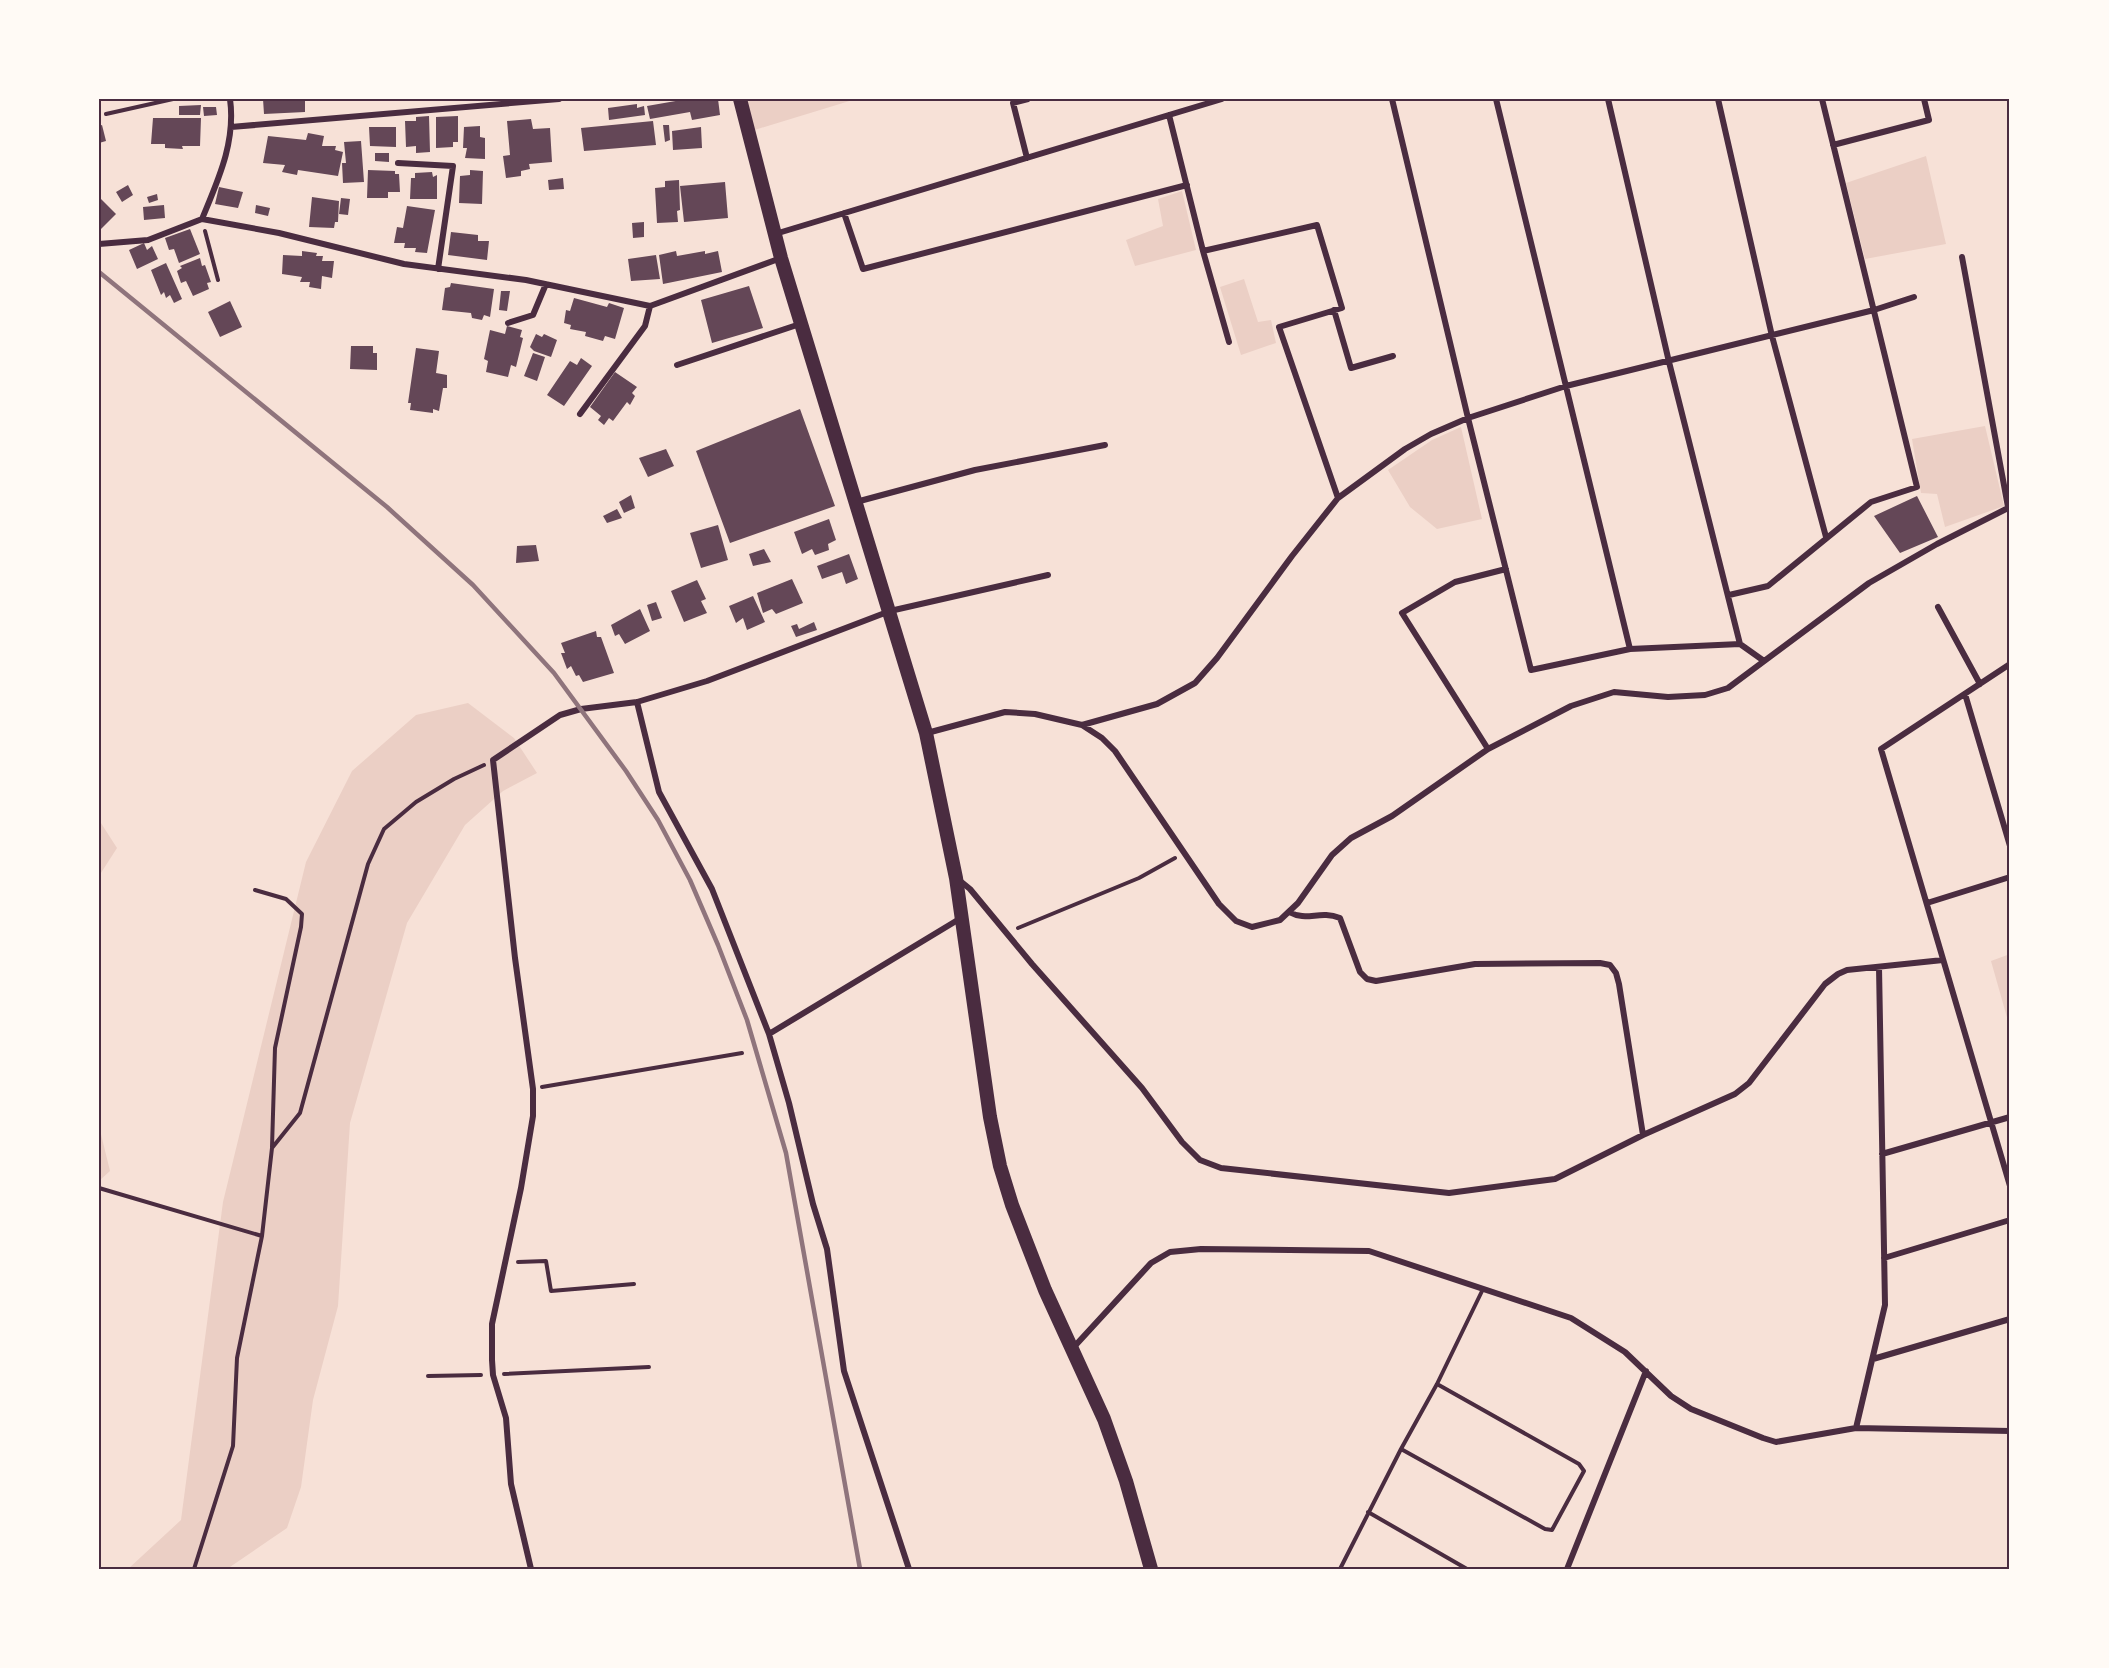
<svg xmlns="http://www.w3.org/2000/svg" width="2109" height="1668" font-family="'Asap Condensed',sans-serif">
	<rect width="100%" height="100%" fill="#f7e1d7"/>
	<path fill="#ebcfc5" d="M740 99H856L748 132Z
		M1926 156 1946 244 1865 259 1846 183Z
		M1182 191 1196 250 1135 266 1126 240 1163 226 1158 199Z
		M1244 279 1258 322 1271 320 1276 343 1241 355 1220 287Z
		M1985 426 2004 506 1945 527 1937 494 1921 493 1912 439Z
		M1461 427 1482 519 1437 529 1410 507 1388 470 1432 440Z
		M468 703 514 738 537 773 503 791 465 825 407 923 350 1123 338 1306 313 1400 301 1487 287 1528 227 1569H128L181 1520 223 1202 306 862 352 771 416 715Z
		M99 820 117 848 99 876Z
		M2010 954V1028L1991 961Z
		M99 1126 110 1171 99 1181Z"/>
	<path fill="#644757" d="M263 99H305V112L264 114Z
		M687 99H718L720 115 692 120 690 112 650 119 647 106Z
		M637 104V108L644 106 645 115 609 120 608 108Z
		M201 105 200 115H179V106Z
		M203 107H216L217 115 204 116Z
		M429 116 430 152 416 153V146L406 147 405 121H416V117Z
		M458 116V142H453V147L436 148V117Z
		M153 118H201L200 146H182L183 149 165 148V144H151Z
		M531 119 533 129 550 128 552 162 529 164 530 169 521 171V176L506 178 503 156 510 155 507 121Z
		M653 121 656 145 584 151 581 128Z
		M102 125 106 141 99 143V126Z
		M663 125H669L670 140 665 142Z
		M480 126V137L485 138V159L465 158 467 148H463L464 127Z
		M369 127H396V147L370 146Z
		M701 127 702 148 673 150 672 131Z
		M308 133 324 136 322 146H336L335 150 343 152 338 176 298 170 297 175 282 172 285 165 263 163 268 136 306 140Z
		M361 141 364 182 343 183 342 163H346L344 142Z
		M375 153H389V162L375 161Z
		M368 170 395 171V174H399L400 192H388V198H367Z
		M470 170 483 171 482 204 459 203 460 176 470 175Z
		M432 172 433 177 437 175V199H410L411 178H415V173Z
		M563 178 564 189 549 190 548 180Z
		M679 180 680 210 677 211 678 222 657 223 655 188 665 187V181Z
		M725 182 728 218 684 222 680 186Z
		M128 185 133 195 122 202 116 192Z
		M219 187 243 192 238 208 215 204Z
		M157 194 158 200 149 203 147 197Z
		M99 197 116 214 99 231Z
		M312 197 339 201 338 222H335L334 228 309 227Z
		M341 198 350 199 348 215 339 214Z
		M164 205 165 218 144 220 143 207Z
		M256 205 270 208 268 216 255 213Z
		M407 206 435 210 427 253 415 252 416 248H404L405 243H394L397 227 403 228Z
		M644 222V237L633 238 632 223Z
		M190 229 200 254 179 263 174 249 169 250 165 238Z
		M451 232 478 235V241H489L487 260 448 255Z
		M144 243 147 250 152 246 158 259 137 269 129 250Z
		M302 251 317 253 316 256H323L322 261H334L332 278 322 276 321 289 309 287 310 282H300L302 277 282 274 283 255 302 256Z
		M676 251 677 256 705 251V254L718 251 722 272 663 284 659 255Z
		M656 255 660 279 631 281 628 259Z
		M200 258 202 266 205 265 211 282 207 283 209 289 193 296 186 281 181 283 177 271 182 268 180 266Z
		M166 263 182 299 174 303 170 295 166 298 164 292 161 295 151 270Z
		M451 283 494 289 490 317 484 315 482 320 472 318 471 313 442 310 445 288 450 287Z
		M749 286 763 328 712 343 701 300Z
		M501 291H510L507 311 499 310Z
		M574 298 607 307 609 303 624 308 615 339 605 336 603 341 585 336 586 332 570 329 571 325 564 323 566 310 570 311Z
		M230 301 242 327 220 337 208 312Z
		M507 326 522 330 520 337 523 338 516 367 511 365 508 377 486 372 488 361 484 359 490 330 505 334Z
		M536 334 542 337 544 334 557 340 551 357 534 351 530 347Z
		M351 346H373V353H377V370L350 369Z
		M416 348 439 351 436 373 447 375V388H443L439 411 433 409V413L410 410 411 403H408Z
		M533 353 545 357 537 381 524 376Z
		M581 358 592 366 564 406 547 395 570 361 577 365Z
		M615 372 637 387 632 393 635 396 630 405 627 402 613 421 609 418 604 425 598 420 601 416 590 407Z
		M800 409 835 506 730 543 696 451Z
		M666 449 674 466 648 477 639 458Z
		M631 495 635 508 624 513 619 502Z
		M1917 496 1938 537 1900 553 1874 516Z
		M617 509 622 518 607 523 603 516Z
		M829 519 836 540 828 544 829 550 815 555 812 549 802 554 794 532Z
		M718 525 728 560 701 568 690 533Z
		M536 545 539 561 516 563 517 546Z
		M764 549 771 562 753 566 749 554Z
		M849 554 858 579 846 584 842 572 822 579 817 566Z
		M792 579 803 603 776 614 772 609 763 613 757 593Z
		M697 580 706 599 701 601 707 613 684 622 671 591Z
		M753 596 765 622 747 630 743 618 736 623 729 606Z
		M656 602 662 618 652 621 647 605Z
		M640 609 650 631 625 644 619 634 615 636 611 625Z
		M814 622 817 630 796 637 791 626 797 624 799 629Z
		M596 631 597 637H601L614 673 583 682 579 675 576 676 571 666 567 669 561 653H565L561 643Z"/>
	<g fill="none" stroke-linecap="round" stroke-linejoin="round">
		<path stroke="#4a2c40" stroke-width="4" d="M106 114 173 99
			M205 231 218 280
			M255 890 286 899 302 914 301 927 275 1048 272 1147
			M1018 928 1139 878 1175 858
			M542 1087 742 1053
			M99 1188 262 1236
			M518 1262 546 1261 551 1291 634 1284
			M504 1374 649 1367
			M428 1376 481 1375
			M194 1569 233 1446 237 1358 262 1236 272 1148 300 1113 368 864 384 829 416 802 454 779 484 765"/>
		<path stroke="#4a2c40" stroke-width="4" d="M1401 1449 1545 1529 1552 1530 1584 1471 1579 1464 1437 1384
			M1368 1512 1467 1569
			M1340 1569 1401 1449 1437 1384 1483 1289"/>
		<path stroke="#4a2c40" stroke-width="6" d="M230 99C236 142 218 180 202 219L279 233 404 264 526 280 650 306 781 258
			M1392 99 1468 418 1531 670 1630 649 1740 644
			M1496 99 1630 649
			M1608 99 1669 362 1740 644 1764 661
			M1718 99 1772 336 1826 537
			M1169 115 1203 251 1229 342
			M231 127 559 99
			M1833 145 1929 120 1924 99
			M1027 158 1013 103 1028 99
			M398 163 453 166 438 269
			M844 213 863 269 1187 185
			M775 234 1222 99
			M99 244 148 240 202 219
			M1962 257 2008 507
			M1334 310 1351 368 1393 356
			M508 323 533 315 546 284
			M677 365 800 324
			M580 414 645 326 650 306
			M1338 498 1405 449 1431 434 1468 418 1566 386 1874 310 1914 297
			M856 502 975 470 1105 445
			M1729 595 1768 586 1871 502 1917 487 1822 99
			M1938 607 1980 684
			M2010 664 1881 749 2010 1186
			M1965 694 2010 846
			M637 702 659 792 712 889 769 1034
			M1082 725 1157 704 1195 683 1217 658 1292 556 1338 498 1279 327 1342 308 1317 225 1203 251
			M927 733 1005 712 1035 714 1082 725 1102 738 1115 751 1219 904 1236 921 1252 927 1280 920 1298 903 1332 855 1351 838 1392 816 1488 749 1571 706 1614 692 1668 697 1705 695 1728 688 1869 583 1937 544 2010 507
			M1488 749 1402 613 1455 582 1506 569
			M959 880 970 889 1032 964 1142 1088 1182 1142 1200 1160 1221 1168 1449 1193 1555 1179 1643 1135 1735 1094 1749 1083 1825 984 1838 974 1847 970 1943 960
			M1927 903 2010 877
			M1289 912C1307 922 1319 910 1340 918L1360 972 1367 979 1376 981 1475 964 1600 963 1610 965 1616 973 1619 984 1643 1135
			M1882 1154 2010 1117
			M1884 1258 2010 1220
			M1073 1348 1151 1263 1170 1252 1201 1249 1369 1251 1571 1318 1625 1352 1671 1396 1691 1409 1763 1438 1776 1442 1856 1428 2010 1431
			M1873 1359 2010 1319
			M1856 1428 1885 1305 1879 967
			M531 1569 511 1484 506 1418 493 1375 492 1360V1324L521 1188 533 1116V1089L515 958 493 760 560 715 581 709 637 702 707 681 890 611 1048 575
			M909 1569 844 1371 827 1249 813 1204 789 1103 769 1034 961 918
			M1567 1569 1646 1371"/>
		<path stroke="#4a2c40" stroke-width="14" d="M740 99 781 258 926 733 956 878 990 1117 1000 1166 1012 1205 1045 1290 1104 1419 1126 1481 1151 1569"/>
		<path stroke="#8f747c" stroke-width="4.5" d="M99 272 387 507 473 585 554 673 626 771 658 820 690 880 718 945 747 1020 786 1153 860 1569"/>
	</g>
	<rect width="2109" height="1668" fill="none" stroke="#fffaf5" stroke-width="201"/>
	<rect x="100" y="100" width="1908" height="1468" fill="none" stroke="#4a2c40" stroke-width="2"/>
</svg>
